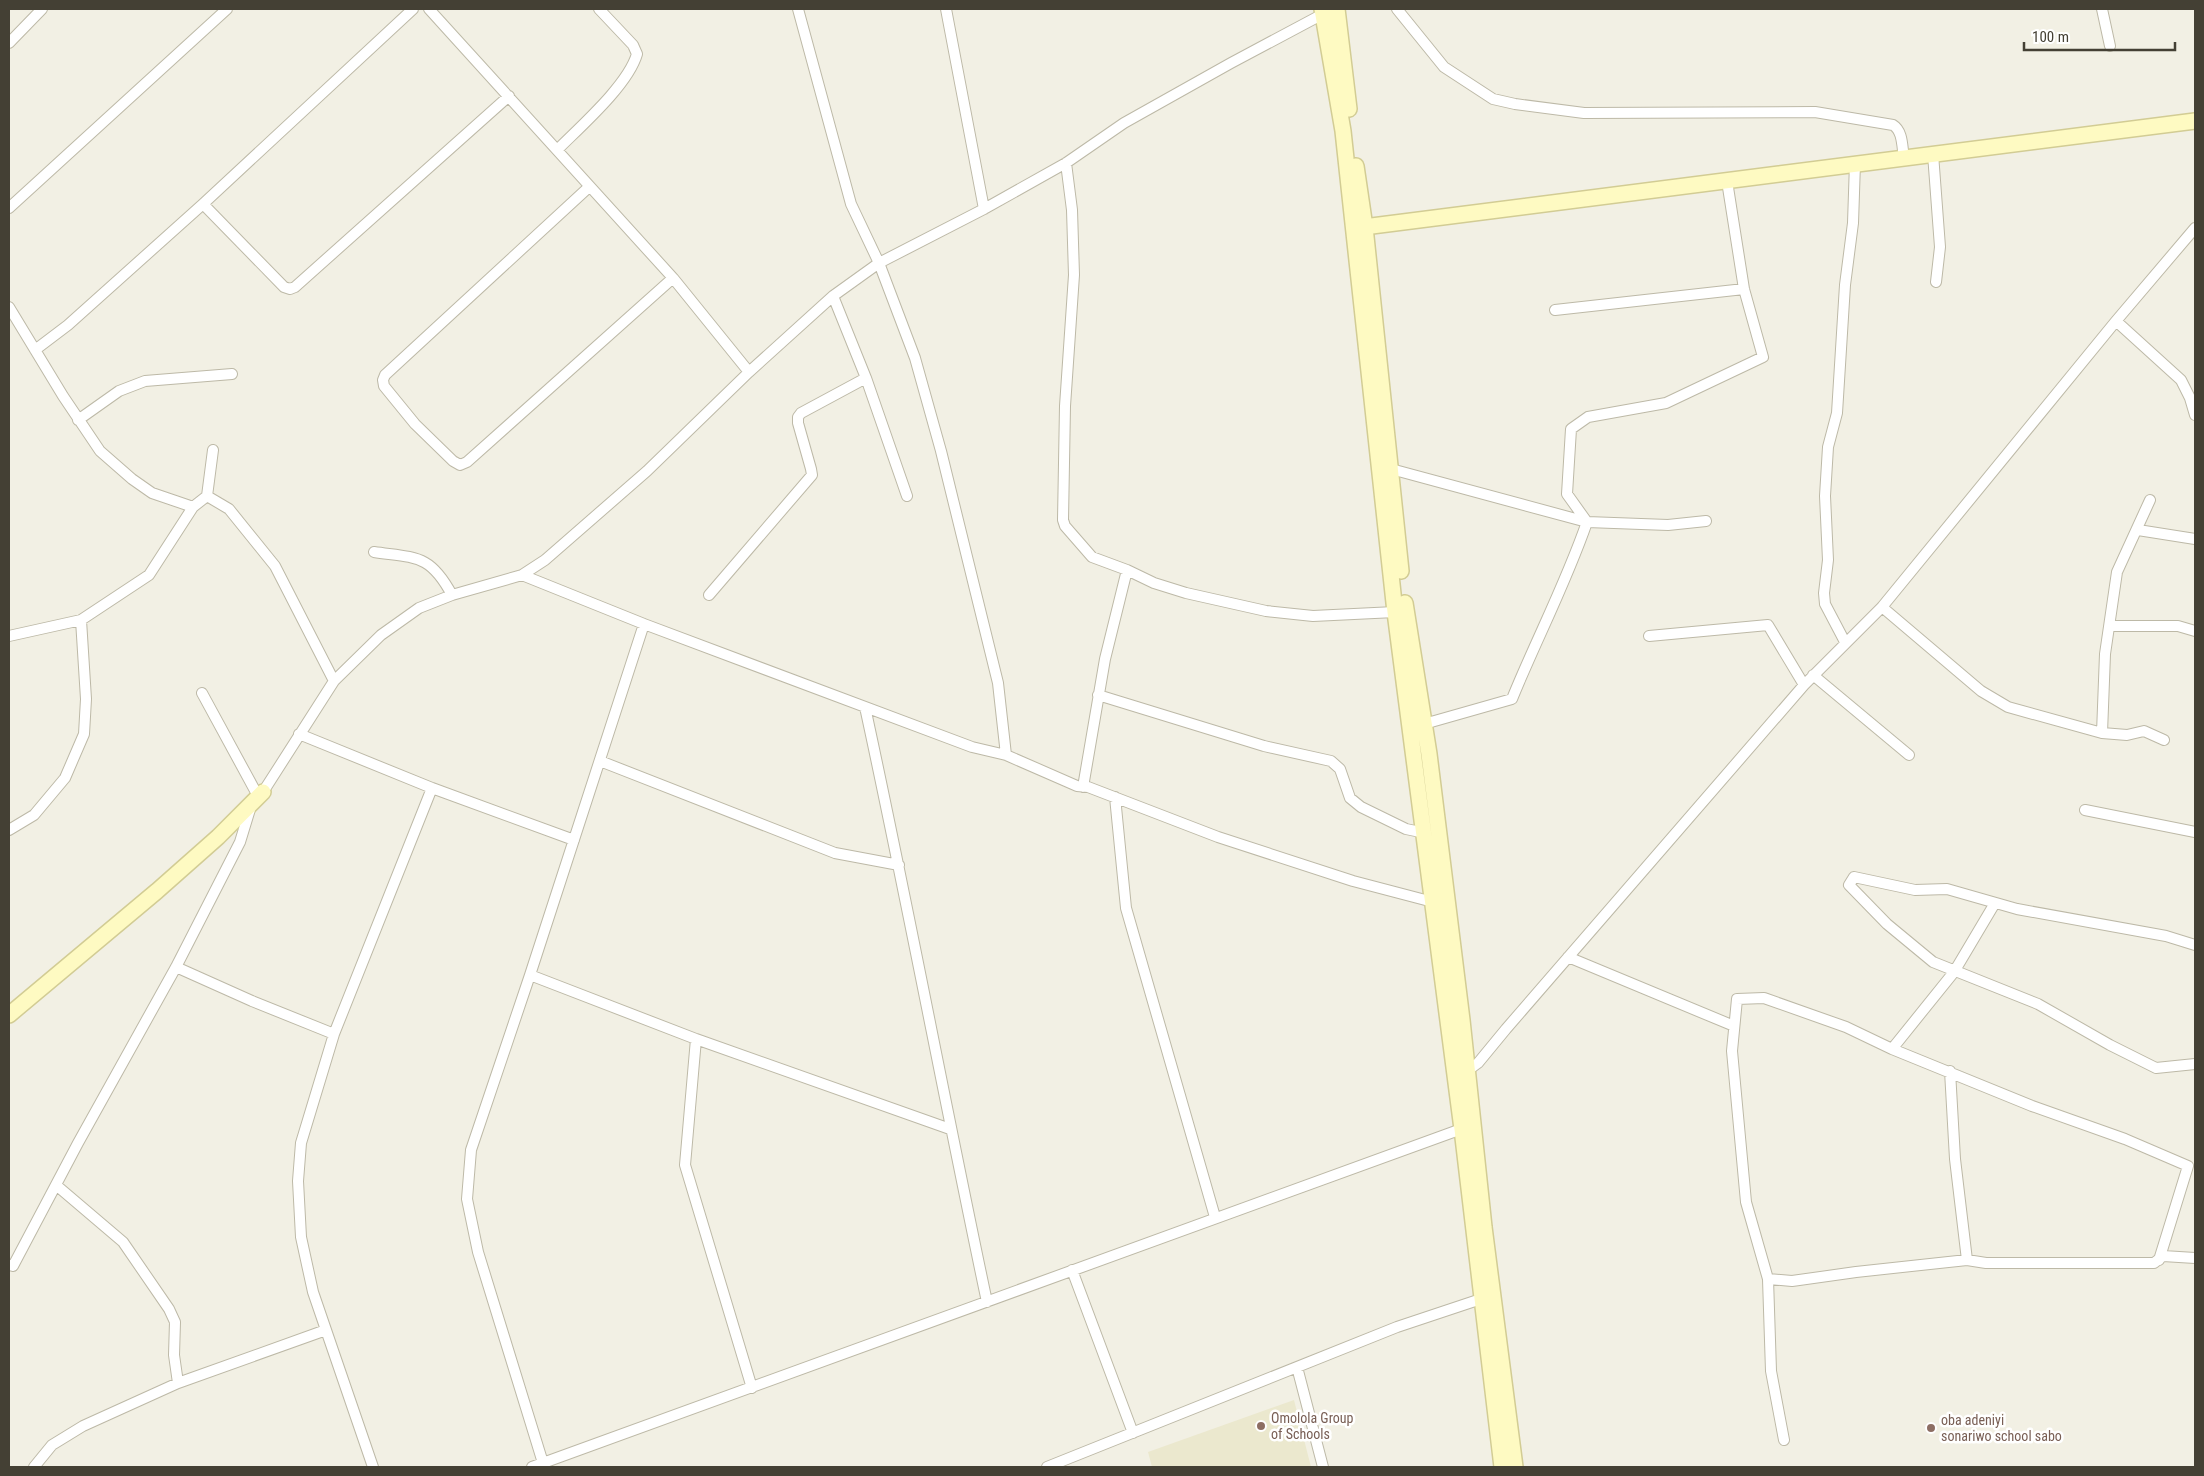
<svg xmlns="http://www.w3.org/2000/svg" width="2204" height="1476" font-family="'Roboto Condensed',sans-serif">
	<rect width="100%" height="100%" fill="#f2f0e4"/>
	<path fill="#ebe8ce" d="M1294 1400 1311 1467H1152L1148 1452Z"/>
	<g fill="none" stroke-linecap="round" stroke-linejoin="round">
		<g stroke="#bdb9a7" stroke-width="12">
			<path id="street" d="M429 9 673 278 749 372
				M798 9 851 204 879 263 915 358 941 451 998 683 1006 755
				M946 9 984 209
				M1397 9 1444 67 1493 99 1515 104 1584 113 1815 112 1893 125C1903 131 1902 147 1904 158
				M2102 9 2110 46
				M9 43 42 9
				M557 150C581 126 628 85 637 54L633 45 599 9
				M1933 154 1940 247 1936 282
				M1066 163 1072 210 1074 275 1065 406 1063 520 1065 526 1092 557 1127 570 1154 583 1186 593 1266 611 1313 616 1395 612
				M589 187 385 375 383 380 384 386 415 424 453 461 460 465 467 462 673 278
				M203 204 284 287 290 289 295 287 509 96
				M9 208 227 9
				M833 296 866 378 907 496
				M9 307 63 396 100 451 132 479 152 493 193 507
				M1555 310 1744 289
				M2116 321 2181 380 2190 398 2195 415
				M35 350 68 325 203 204 413 9
				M78 420 119 391 145 381 232 374
				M1391 469 1587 522 1668 525 1706 521
				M207 496 229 509 275 566 334 681
				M1587 522 1567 494 1571 429 1588 417 1666 403 1763 357 1744 289 1727 181
				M2138 530 2195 539
				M374 552C416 558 430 554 452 595
				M522 575 644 624 972 747 1006 755 1077 786 1088 787 1218 837 1353 881 1433 902
				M709 595 812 475 811 469 798 423V417L801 413 866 378
				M1882 607 1981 691 2008 707 2102 733 2127 735 2144 731 2164 740
				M2110 626H2178L2195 631
				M9 636 81 620 149 575 193 507 207 496 213 450
				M1649 636 1768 625 1804 685
				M1845 642 1825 604 1824 593 1828 560 1825 496 1828 447 1837 413 1845 285 1853 223 1855 163
				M1813 675 1909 755
				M202 693 258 796
				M1098 695 1264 746 1331 761 1340 769 1350 798 1361 807 1406 829 1425 833
				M865 707C908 905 945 1104 987 1302
				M1424 724 1512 699C1536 640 1566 583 1587 522
				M2102 733 2105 654 2117 572 2150 500
				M299 734 432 788 574 840
				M600 761 835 853 899 865
				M1083 787 1105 659 1127 570
				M263 792 334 681 381 635 419 608 452 595 522 575 545 560 647 471 749 372 833 296 879 263 984 209 1066 163 1124 123 1231 63 1323 14
				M1115 797 1126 908 1215 1217
				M2085 810 2195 832
				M9 830 34 815 65 778 84 734 86 699 81 620
				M2195 945 2166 936 2017 909 1947 889 1915 890 1854 877 1849 885 1887 924 1933 962 2038 1004 2110 1045 2156 1068 2195 1064
				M1568 957 1734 1026
				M176 967 252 1001 334 1034
				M530 975 696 1039 950 1129
				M696 1039 685 1165 752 1388
				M1892 1049 1954 972 1995 903
				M1467 1071 1478 1063 1506 1029 1804 685 1882 607 2116 321 2195 228
				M1950 1071 1955 1159 1967 1260
				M56 1185 123 1242 169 1309 175 1322 174 1355 178 1383
				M2159 1260 2188 1166 2125 1139 2032 1106 1892 1049 1846 1027 1764 998 1737 999 1732 1051 1746 1202 1768 1279 1792 1281 1856 1272 1967 1260 1986 1263H2154L2163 1256 2195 1258
				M9 1265 13 1266 78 1143 176 967 240 842 251 806
				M1072 1270 1133 1433
				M1768 1279 1771 1371 1784 1440
				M1297 1367 1323 1467
				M543 1463 478 1252 467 1199 471 1150 530 975 644 624
				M34 1467 52 1445 83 1426 178 1383 326 1330
				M373 1467 313 1292 301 1237 298 1181 301 1143 334 1034 432 788
				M532 1467 1467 1127
				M1047 1467 1397 1327 1481 1299"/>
		</g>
		<g stroke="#d2cc94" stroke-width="18">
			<path id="secondary" d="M1322 9 1343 131 1395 612 1462 1129 1502 1467
				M1337 9 1349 109
				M1356 166 1365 227 1401 571
				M1356 228 2195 121
				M1405 603 1429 754 1462 1020 1484 1227 1515 1467
				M9 1015 157 891 218 837 263 792"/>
		</g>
		<use href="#street" stroke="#fff" stroke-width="10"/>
		<use href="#secondary" stroke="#fefac2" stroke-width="15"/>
	</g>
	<g fill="#8d6e63" stroke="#fff" stroke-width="2">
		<circle cx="1261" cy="1426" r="5"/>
		<circle cx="1931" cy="1428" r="5"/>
	</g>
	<g text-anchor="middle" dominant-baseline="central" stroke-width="5" stroke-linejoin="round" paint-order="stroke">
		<g font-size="14" fill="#785e54" stroke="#fff" text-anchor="start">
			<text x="1271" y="1418">Omolola Group<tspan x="1271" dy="16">of Schools</tspan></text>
			<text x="1941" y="1420">oba adeniyi<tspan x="1941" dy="16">sonariwo school sabo</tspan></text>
		</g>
	</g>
	<rect width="2204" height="1476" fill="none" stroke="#444034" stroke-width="20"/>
	<path d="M2024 42v8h151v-8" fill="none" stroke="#444034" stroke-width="2.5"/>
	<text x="2032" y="42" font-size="15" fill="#444034" stroke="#ffffff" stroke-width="4" paint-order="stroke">100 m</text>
</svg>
